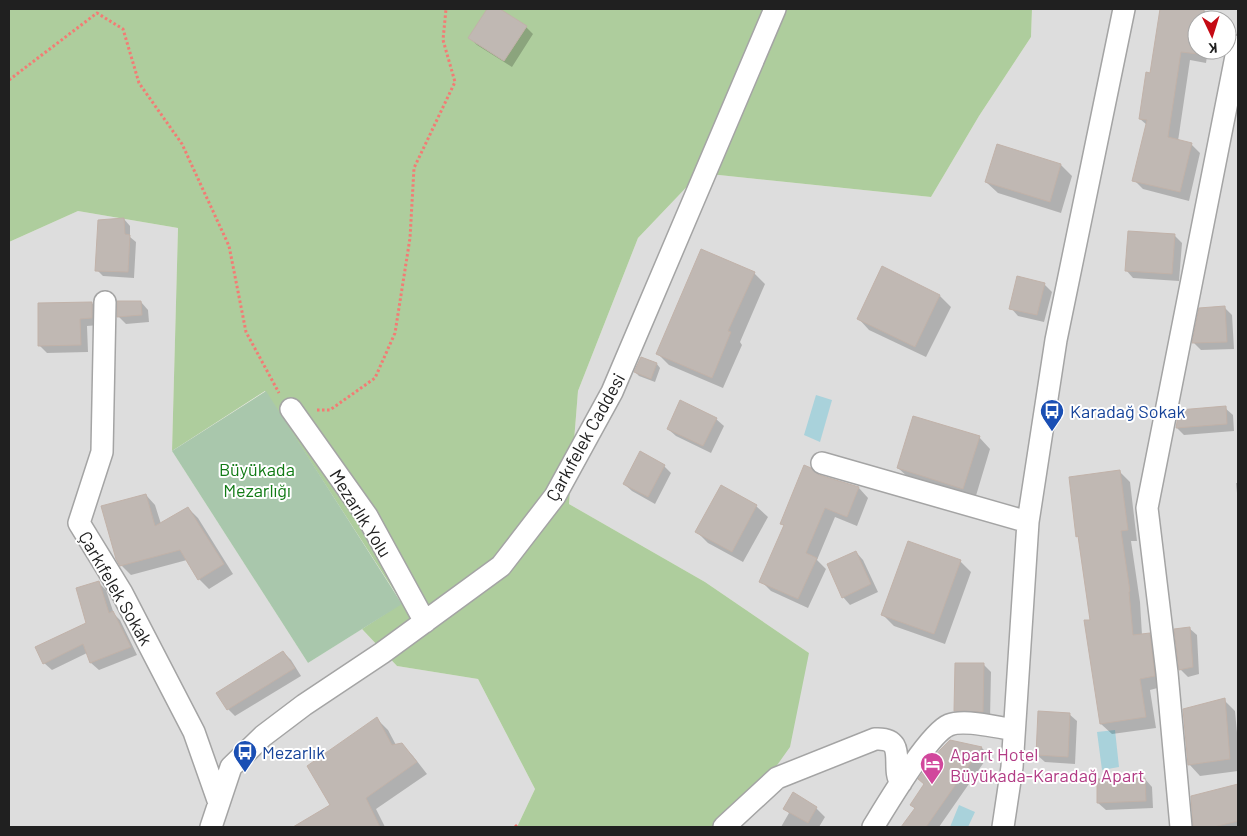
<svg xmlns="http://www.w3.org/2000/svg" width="1247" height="836" font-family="Barlow,sans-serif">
	<rect width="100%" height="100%" fill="#f0ece6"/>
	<path fill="#ddd" fill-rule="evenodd" d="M1032 9H1238V827H733L809 653 705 582 569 504 578 391 638 238 700 173 931 197 979 116 1031 37ZM1197 20H1227V50H1197Z
		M78 211 178 228 172 451 308 663 362 629 397 666 478 679 535 789 517 827H9V242Z"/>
	<path fill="#aecd9d" d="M9 9H1032L1031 37 979 116 931 197 700 173 638 238 578 391 569 504 705 582 809 653 790 747 733 827H517L535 789 478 679 397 666 362 629 402 603 265 391 172 451 178 228 78 211 9 242Z"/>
	<path fill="#a9c7ac" d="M266 391 402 604 308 663 172 451Z"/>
	<path fill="#a9d2db" d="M816 395 832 400 820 442 804 435Z
		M1115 730 1119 767 1102 770 1097 732Z
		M959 805 975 812 968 827H950Z"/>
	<path fill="#0003" d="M488 9H497L526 27 533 34 512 67 477 45 470 38Z
		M1161 9 1204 10 1213 19 1197 20V50H1208L1206 63 1190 60 1178 141 1191 144 1200 153 1189 201 1143 189 1134 180 1147 125 1140 119 1152 74Z
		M1061 165 1072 176 1061 213 998 193 986 182Z
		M124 219 130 226V237L136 242 134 278 103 276 97 270Z
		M1174 235 1182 243 1179 281 1133 278 1126 270Z
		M754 273 765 284 740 342 742 345 723 388 669 365 658 354Z
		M1044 284 1052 292 1044 322 1018 316 1011 308Z
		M940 296 951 307 926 357 869 330 858 318Z
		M141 302 148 310 149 322 126 324 118 316Z
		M92 303 99 311V325L87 326 88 352 47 353 39 345Z
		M1225 308 1232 315 1234 349 1201 350 1194 343 1200 309Z
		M641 358 657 364 660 368 655 382 639 376 635 372Z
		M1225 408 1233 415 1234 431 1184 435 1177 428Z
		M716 419 724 426 711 453 676 436 668 429Z
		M979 437 990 449 975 499 910 479 898 468Z
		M664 466 671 473 655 504 632 491 624 484Z
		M1120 472 1130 482 1137 541H1131L1140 602 1142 635 1149 634 1160 644 1165 686 1150 690 1156 728 1112 734 1101 724 1085 621H1092L1080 538 1077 536Z
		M818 476 859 488 868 498 857 526 835 517 817 560 826 569 808 608 771 591 761 581 785 527 782 523Z
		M1236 483H1238V503Z
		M146 495 155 505 161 524 188 508 198 518 233 574 209 589 199 579 187 560 131 575 121 565Z
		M756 506 768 517 743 562 708 543 697 532Z
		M856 552 863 560 878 592 850 605 843 597Z
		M960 561 971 572 945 644 894 626 882 614Z
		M99 583 106 590 114 614 120 620 137 655 99 670 91 663 87 653 52 670 44 663 87 623Z
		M1189 628 1197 635 1199 674 1188 677 1180 669Z
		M283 652 291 660 301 676 235 716 228 709Z
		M983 664 991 672 990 719 963 718 955 710Z
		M1224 700 1235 711 1238 743V771L1200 776 1189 764Z
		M1069 714 1077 721 1075 764 1045 762 1037 755Z
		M377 719 388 730 396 745H402L413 756 427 774 376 809 385 827H296L331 806Z
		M950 741 982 748 989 755 939 827H902L916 809 912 805Z
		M1145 779 1152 787 1153 808 1106 810 1098 803Z
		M1238 786V827H1194L1192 797Z
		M816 808 825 817 819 827H781L789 813 785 809Z"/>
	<path fill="#c0b8b3" stroke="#c1b2a9" d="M487 9H500L527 26 504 61 468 38Z
		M1160 9H1204L1202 20H1197L1198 54 1181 52 1168 137 1192 143 1180 192 1132 181 1147 120 1139 119 1146 72 1150 73Z
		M997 144 1061 164 1050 202 985 182Z
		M124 218 125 234 130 235 128 272 95 271 98 220Z
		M1128 231 1175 234 1172 274 1125 271Z
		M701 249 755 272 728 331 731 332 712 378 656 354Z
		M882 266 940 295 915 347 857 319Z
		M1017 276 1045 283 1037 315 1009 309Z
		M117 301H141L142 315 117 317Z
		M92 302V318L80 319 81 345 38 346V303Z
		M1225 306 1227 342 1192 343 1199 308Z
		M641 357 657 363 651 379 634 372Z
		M680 400 717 418 703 446 667 429Z
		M1226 406 1227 424 1176 428 1179 410Z
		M913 416 980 436 963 489 897 468Z
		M640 451 665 465 648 497 623 484Z
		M804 465 811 468 819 475 859 487 847 517 825 508 806 553 817 558 798 599 759 582 784 525 780 524Z
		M1120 470 1128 530 1121 531 1130 591 1129 592 1133 635 1150 633 1155 676 1140 679 1146 717 1100 724 1084 620H1090L1078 536 1076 537 1069 477Z
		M721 485 757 505 732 552 695 532Z
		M146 494 155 526 188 507 224 564 198 580 180 550 120 566 116 559 101 506Z
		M908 541 961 560 934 634 881 615Z
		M856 551 871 584 842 598 827 564Z
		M99 581 109 613 113 611 131 647 90 663 83 644 43 664 35 647 86 623 76 588Z
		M1190 627 1193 667 1179 670 1174 629Z
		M283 651 295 668 227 710 216 693Z
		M955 663H984L983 712 954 711Z
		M1225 698 1230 759 1188 765 1183 709Z
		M1038 711 1070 713 1068 757 1036 755Z
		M377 717 392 745 402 743 417 762 366 798 380 827H293L330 805 307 766Z
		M950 740 982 747 926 827H901L915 808 910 805 924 784 918 779 940 750Z
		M1145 778 1146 801 1097 803V779Z
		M1238 784V821L1214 827H1193L1191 796Z
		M793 792 817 807 808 823 783 809Z"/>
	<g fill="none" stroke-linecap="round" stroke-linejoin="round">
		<g stroke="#a4a4a4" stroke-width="24">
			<path id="street" d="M105 302 102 452 79 523 122 593 194 732 219 803
				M291 409 367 516 425 622
				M822 463 1028 522
				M211 827 231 767 263 736 304 705 382 653 501 566 555 496 612 392 775 9
				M724 827 777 778 875 739C909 737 890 768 901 783
				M873 827C886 806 929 733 949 725 964 719 998 727 1014 730
				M1003 827 1012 767 1028 522 1056 340 1124 9
				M1181 827 1167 673 1147 508 1238 46"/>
		</g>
		<path stroke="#f37b74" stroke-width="3" stroke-dasharray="2.5 2.5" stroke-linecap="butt" d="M9 80 97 13 123 29 139 83 182 144 229 246 246 332 279 393
			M317 410H330L375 378 395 333 410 238 414 168 455 82 443 40 446 9
			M515 825 517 827"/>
		<use href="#street" stroke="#fff" stroke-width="21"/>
	</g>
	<defs>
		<g id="bus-pin" transform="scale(1.25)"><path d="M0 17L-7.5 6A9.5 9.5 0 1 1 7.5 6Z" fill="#1a4fb4" stroke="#fff"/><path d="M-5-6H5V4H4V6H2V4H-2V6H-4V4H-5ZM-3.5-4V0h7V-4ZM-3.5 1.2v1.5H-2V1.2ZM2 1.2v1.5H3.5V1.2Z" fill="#fff"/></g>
		<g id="hotel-pin" transform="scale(1.25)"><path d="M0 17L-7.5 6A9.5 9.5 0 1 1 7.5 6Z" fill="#d1479c" stroke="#fff"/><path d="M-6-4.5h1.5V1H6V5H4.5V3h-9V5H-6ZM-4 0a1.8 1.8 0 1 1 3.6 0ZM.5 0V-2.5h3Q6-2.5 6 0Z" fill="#fff"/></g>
	</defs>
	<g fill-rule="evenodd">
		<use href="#bus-pin" x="1052" y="411"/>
		<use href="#bus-pin" x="245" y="752"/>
		<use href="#hotel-pin" x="932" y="764"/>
	</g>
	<g text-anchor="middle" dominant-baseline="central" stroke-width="4" stroke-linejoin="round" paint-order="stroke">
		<g font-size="18" fill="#164399" stroke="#fff" text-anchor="start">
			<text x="1070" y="411">Karadağ Sokak</text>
			<text x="262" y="752">Mezarlık</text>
		</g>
		<g font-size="18" fill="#202020" stroke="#fff">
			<text transform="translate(585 437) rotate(-61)">Çarkıfelek Caddesi</text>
			<text transform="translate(361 513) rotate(58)">Mezarlık Yolu</text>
			<text transform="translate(116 588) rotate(60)">Çarkıfelek Sokak</text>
		</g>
		<g font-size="18" fill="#117a15" stroke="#fff">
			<text x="257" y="469">Büyükada<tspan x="257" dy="21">Mezarlığı</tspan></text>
		</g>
		<g font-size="18" fill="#b23c85" stroke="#fff" text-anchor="start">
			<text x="950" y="754">Apart Hotel<tspan x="950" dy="21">Büyükada-Karadağ Apart</tspan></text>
		</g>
	</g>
	<rect width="1247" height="836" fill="none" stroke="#202020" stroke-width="20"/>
	<g transform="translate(1212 35) rotate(176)"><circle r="24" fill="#ffffff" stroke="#a6a6a6"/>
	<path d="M0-4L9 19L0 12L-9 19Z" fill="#c50a14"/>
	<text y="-8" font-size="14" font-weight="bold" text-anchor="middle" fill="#202020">K</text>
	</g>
</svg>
